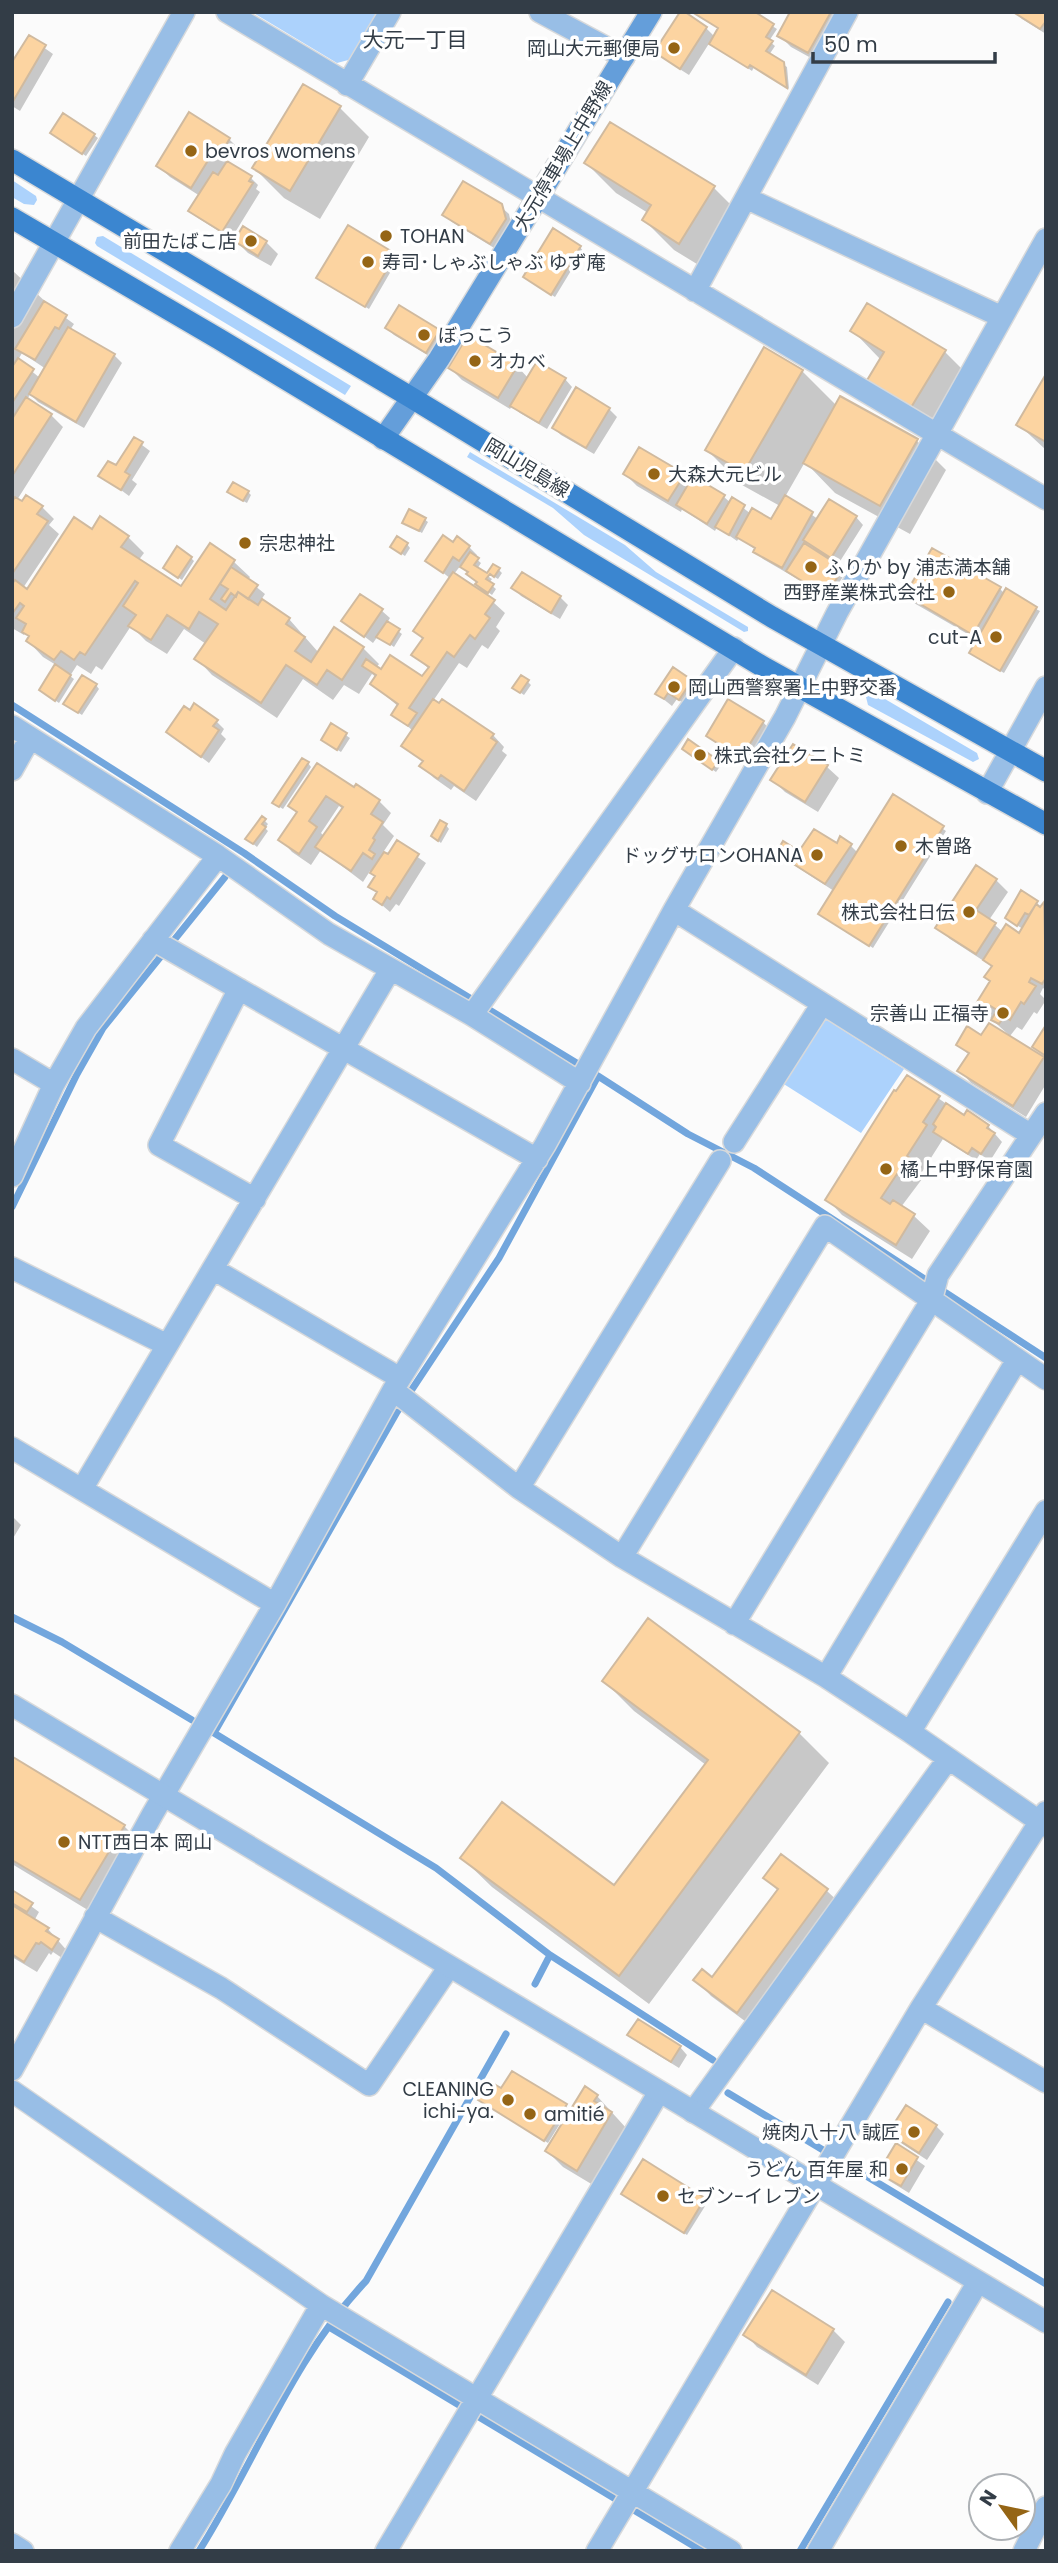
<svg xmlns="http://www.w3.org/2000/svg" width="1058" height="2563" font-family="Poppins,'Noto Sans JP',sans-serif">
	<rect width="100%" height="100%" fill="#fbfbfb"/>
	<path fill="#acd2fc" d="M252 12H378L352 59 337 63Z
		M12 180 36 196 37 200 34 205 24 204 12 197Z
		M103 236 351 386 345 395 97 246 95 243 97 237Z
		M470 452 625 545 656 572 748 627V631L744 632 584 535 553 508 467 457Z
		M873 692 977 753 979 759 973 762 868 705 866 697Z
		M824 1018 904 1069 861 1133 779 1081Z"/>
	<path fill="#0003" fill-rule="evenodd" d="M693 12H759L757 16 777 29 769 41 775 46 769 55 787 67 789 89 754 67 752 71 710 42 689 75 664 59 657 52 706 28 715 37 720 29Z
		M792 12H849L820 63 791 47 779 35Z
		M1015 12H1046V34L1022 19Z
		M29 37 53 54 20 111 12 106V66Z
		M340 108 369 137 320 219 284 198 254 168Z
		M94 135 98 138 86 156 55 136Z
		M229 139 241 151 235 160 229 156 226 162 251 178 258 185 256 189 260 192 231 239 198 218 190 210 200 196 170 177 158 166Z
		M586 163 714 188 743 217 710 272 674 250 644 220 648 213 616 193Z
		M500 206 509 214 512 228 499 251 452 222 444 214Z
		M236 241 266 242 278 254 271 266 248 253Z
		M580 247 583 251 555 297 528 280Z
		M395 255 398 259 369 309 322 281Z
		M12 270 51 307 74 324 70 330 114 355 122 363 84 428 38 402 30 394 27 400 51 415 63 427 17 500 42 507 54 519 49 525 59 534 23 588 28 591 92 531 128 537 144 553 138 561 181 589 210 546 234 562 250 577 248 580 265 594 261 600 289 619 319 653 363 648 379 664 376 668 381 671 422 679 429 669 413 654 424 639 415 631 451 579 427 560 454 544 469 547 477 555 475 558 481 563 477 569 492 579 489 583 496 589 492 595 481 587 479 582 461 565 454 574 493 602 505 613 496 627 500 631 488 649 482 645 467 668 459 663 433 701 493 735 504 747 502 751 507 755 476 801 454 786 451 790 434 778 422 766 424 763 403 745 413 731 394 714 399 707 372 684 377 678 372 674 359 694 344 685 333 700 303 679 277 718 212 675 197 659 206 644 184 629 167 654 146 641 131 626 102 670 96 666 91 674 77 665 70 676 74 679 59 703 44 693 56 665 43 657 28 641 30 638 25 633 24 635 12 628V371L16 364 12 362ZM22 353 46 369 40 378 18 360Z
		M387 328 439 331 447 339 434 359 394 335Z
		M853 331 945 352 974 381 940 438 897 412 881 360Z
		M517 366 529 379H565L572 387 547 429 520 413 512 406 510 409 462 380 450 368Z
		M802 371 837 406 916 440 946 470 910 534 835 493 805 462 785 497 818 519 856 517 863 525 837 566 845 573 830 598 763 559 756 550 739 538 737 541 717 527 715 531 682 509 681 512 637 486 625 474 684 475 691 483 724 497 731 503 733 500 751 514 772 521 780 506 742 485 707 450ZM808 542 818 552 806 546Z
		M1046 377V450L1018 424Z
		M576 390 609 409 617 417 594 454 561 435 554 428Z
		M134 439 150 451 132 480 137 484 129 496 101 475 116 468Z
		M248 492 251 495 247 503 232 495Z
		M424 519 428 522 422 533 404 523Z
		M407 544 410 548 405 556 396 550Z
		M191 558 194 561 182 580 168 571Z
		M499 570 502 573 498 579 493 576Z
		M522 574 560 597 568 605 560 619 521 596 514 588Z
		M1000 589 1005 594 1040 611 1004 673 974 656 978 640 914 603 907 595Z
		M360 596 382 611 390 618 387 623 402 634 394 647 378 636 373 643 344 621Z
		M673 670 699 689 688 706 677 699 672 706 657 694Z
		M528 682 531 685 524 695 518 691Z
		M96 685 99 689 82 715 69 707Z
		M190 712 216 721 224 729 221 734 226 739 209 763 168 732Z
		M763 722 774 734 754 768 720 747 708 735Z
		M332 726 350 738 341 752 326 743Z
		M687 752 718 762 721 765 716 772Z
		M308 763 311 767 283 809 278 806Z
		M318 765 354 790 357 786 379 801 391 813 383 825 394 836 384 851 389 857 398 843 426 863 399 906 396 904 390 912 375 899 378 894 370 887 376 877 370 871 363 882 321 850 311 865 292 852 281 840 298 814 291 806ZM339 806 343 809 325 837 321 833Z
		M827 767 839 778 818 812 785 792 773 780Z
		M894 797 946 831 873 948 820 914 834 891 786 860 778 852 800 853 850 845 858 853Z
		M262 818 268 824 265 828 268 831 257 847 251 842Z
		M446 825 449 829 441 843 436 839Z
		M996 880 1008 892 989 920 1003 932 1019 935 1023 929 1010 921 1037 903 1042 908 1046 905V990L1043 988 1040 994 1046 1000 1037 1014 1034 1012 1022 1030 1017 1027 1010 1036 978 1007 992 982 993 967 950 939 938 928Z
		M958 1044 1043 1058 1046 1062V1084L1026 1117 971 1083 960 1071 969 1055Z
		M938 1098 965 1117 968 1113 988 1126 1002 1142 990 1161 980 1154 976 1160 943 1139 922 1172 925 1175 901 1207 914 1216 930 1231 912 1259 842 1215 827 1199Z
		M12 1516 21 1525 12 1540Z
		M649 1621 799 1733 829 1763 649 2004 492 1887 462 1858 615 1888 706 1765 634 1711 604 1681Z
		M13 1759 124 1826 140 1842 96 1915 12 1864Z
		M782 1857 827 1891 843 1906 753 2027 711 1996 696 1980 712 1979 778 1891 766 1878Z
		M12 1892 39 1912 34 1921 48 1929 69 1953 65 1960 53 1952 51 1955 49 1953 37 1972 12 1957Z
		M629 2035 680 2047 687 2055 679 2068 637 2042Z
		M586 2089 597 2096 627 2129 593 2185 563 2167 547 2151Z
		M501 2091 566 2106 569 2109 548 2143 483 2103Z
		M936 2126 944 2134 927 2160 898 2141 890 2133Z
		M897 2146 925 2166 909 2193 888 2180 881 2173Z
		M643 2162 707 2203 687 2235 627 2197Z
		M833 2330 845 2342 818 2385 757 2347 746 2335Z"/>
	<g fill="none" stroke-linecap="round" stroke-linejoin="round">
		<path stroke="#72a6dd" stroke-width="7" d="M12 705 244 853 335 916 598 1076 688 1134 754 1168 1046 1358
			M12 1207 77 1074 103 1028 225 877
			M12 1617 62 1642 192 1720
			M550 1955 713 2060
			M535 1984 550 1955 436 1868 214 1733 397 1412 499 1258 598 1076
			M728 2093 1046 2284
			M329 2327 702 2551
			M199 2551C255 2462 293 2358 366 2281L506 2034
			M800 2551 948 2302"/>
	</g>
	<path fill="#fcd4a1" stroke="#d0ba9f" stroke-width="2" d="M680 12H685L707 27 680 69 654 52Z
		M692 12H755L774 24 766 37 773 41 766 51 784 62 787 88 750 65 748 68 709 44 718 28Z
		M790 12H831L808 53 777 36Z
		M1013 12H1046V21L1040 29Z
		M29 35 46 45 12 103V62Z
		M303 84 341 106 290 191 252 168Z
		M189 112 230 138 223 150 217 146 191 188 156 166Z
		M63 113 95 134 82 154 50 133Z
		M610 122 715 186 679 244 642 220 651 205 584 163Z
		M227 161 252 176 249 181 253 183 222 232 188 211 213 172 218 175Z
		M463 181 502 204 506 219 490 244 442 215Z
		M348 225 396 254 365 307 316 278Z
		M243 226 267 241 258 256 234 241Z
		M553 228 581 246 551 295 523 277Z
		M44 301 67 315 59 329 55 327 35 360 15 349Z
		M867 303 946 350 910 409 866 382 884 352 850 331Z
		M399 305 440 330 426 353 385 328Z
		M68 327 115 354 76 422 29 394Z
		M468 335 518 365 498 398 448 368Z
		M764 347 803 370 744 472 705 450Z
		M18 358 34 369 12 403V367Z
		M537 361 566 378 539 423 510 406Z
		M1046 374V442L1016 425Z
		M576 387 610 408 586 448 552 428Z
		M840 396 918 439 880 506 803 463Z
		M26 397 52 414 12 476V419Z
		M134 437 143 442 125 472 130 475 121 490 98 476 108 461 116 465Z
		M639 447 685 474 668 501 623 474Z
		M693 476 725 495 707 524 676 505Z
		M233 482 249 491 243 501 227 492Z
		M26 495 43 506 37 514 48 521 12 574V502L15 497 22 501Z
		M785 495 813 512 782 568 753 552 755 548 736 537 752 508 771 519Z
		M732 497 745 505 729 535 715 527Z
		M829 499 857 516 831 558 803 540Z
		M409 509 426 518 419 531 402 523Z
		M100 516 129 536 121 547 181 586 210 543 235 560 210 599 226 610 238 592 258 605 262 599 290 618 286 624 305 637 295 651 311 662 334 627 364 647 342 680 327 670 317 685 286 665 261 703 194 659 218 624 199 612 189 629 167 615 151 640 128 626 136 615 123 606 138 583 135 581 85 655 80 652 74 660 61 651 54 660 26 641 29 636 22 632 26 624 16 618 24 606 20 603 12 614V584L15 580 27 589 74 517 92 529Z
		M443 535 453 542 457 536 470 546 459 561 453 557 443 573 425 561Z
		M397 536 408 543 401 554 390 547Z
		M804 543 843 568 826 596 786 571Z
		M177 546 192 557 178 578 163 568Z
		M932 548 1001 587 973 635 905 595Z
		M470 552 479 558 474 565 487 573 493 564 500 568 494 577 490 574 486 579 494 584 488 593 475 584 477 582 466 574 468 572 460 567Z
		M231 567 258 585 248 599 238 592 236 597 231 593 225 602 221 599 228 589 220 584Z
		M453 572 495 600 485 614 490 618 475 639 470 635 454 657 447 652 409 708 417 713 408 726 391 715 398 704 370 684 376 675 362 666 366 659 381 669 390 655 422 676 429 667 411 655 423 638 413 631Z
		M522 572 561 596 551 613 511 588Z
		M1006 588 1037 607 1000 671 969 653Z
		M360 594 383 609 364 637 341 621Z
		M387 621 400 629 390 645 376 637Z
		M55 664 71 675 55 701 39 690Z
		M673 667 692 680 679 700 668 693 664 699 655 694Z
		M82 675 97 684 78 713 63 704Z
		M521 675 529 680 520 693 512 688Z
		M433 699 439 703 442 699 494 734 491 738 497 742 464 791 441 775 438 779 419 766 423 761 401 746Z
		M728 699 764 721 741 758 706 736Z
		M194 703 218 720 213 726 219 730 201 757 166 732 184 706 190 710Z
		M331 723 347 733 337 750 321 740Z
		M688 739 719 761 712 770 682 749Z
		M793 744 828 765 805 802 770 780Z
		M302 758 309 762 279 807 272 803Z
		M317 763 354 787 356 784 380 800 371 814 383 822 373 838 375 840 369 850 375 854 372 859 363 853 351 871 315 847 343 807 326 796 309 821 317 827 299 854 278 840 297 812 288 806Z
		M893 794 944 826 869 946 818 914Z
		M262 816 266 819 262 824 266 827 253 844 245 839Z
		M440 820 447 824 438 841 431 836Z
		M814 829 837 843 840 836 852 844 825 884 776 853 783 841 799 851Z
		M397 840 419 854 390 899 387 897 382 905 373 899 377 892 368 887 375 876 370 873 384 852 388 854Z
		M976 865 997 879 976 910 996 923 976 954 935 928Z
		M1021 890 1038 901 1029 915 1025 913 1017 926 1005 918Z
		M1044 902 1046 978 1042 984 1031 978 1029 982 1036 986 1024 1004 1021 1002 1010 1020 1004 1016 999 1024 991 1020 997 1010 987 1004 983 1012 976 1008 979 1003 977 1002 990 981 984 977 992 966 983 960 1006 924 1019 933 1036 904 1040 907Z
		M989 1023 1044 1057 1013 1106 957 1071 969 1053 956 1045 967 1026 981 1035Z
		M1046 1025V1056L1032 1047Z
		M907 1075 940 1096 923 1122 927 1125 907 1156 910 1158 899 1175 897 1174 881 1198 890 1204 893 1200 915 1214 896 1245 825 1200 894 1090 896 1091Z
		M946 1103 964 1115 967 1110 989 1125 987 1128 995 1133 981 1154 972 1148 968 1154 933 1132 936 1127 933 1124Z
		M648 1618 800 1732 619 1976 460 1858 502 1802 614 1885 708 1760 602 1681Z
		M13 1757 125 1825 80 1900 12 1860Z
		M781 1854 828 1889 737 2013 693 1980 702 1969 712 1977 778 1889 763 1878Z
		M12 1890 33 1903 27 1912 12 1903Z
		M12 1905 49 1928 46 1931 59 1939 52 1950 41 1942 39 1944 36 1943 24 1962 12 1954Z
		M638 2019 681 2046 671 2062 627 2035Z
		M512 2071 567 2104 544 2141 478 2100 489 2081 501 2088Z
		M585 2086 598 2095 594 2101 612 2112 577 2171 545 2151Z
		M906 2105 937 2125 919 2153 888 2133Z
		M896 2143 918 2157 901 2186 878 2173Z
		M643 2159 705 2198 684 2233 621 2194Z
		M772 2290 834 2329 806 2375 743 2335Z"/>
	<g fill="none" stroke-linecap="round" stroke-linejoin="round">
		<g stroke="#d7d9db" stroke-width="24">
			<path id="minor" d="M227 12 1046 499
				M540 12 624 57
				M347 85 390 12
				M746 198 1002 317
				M695 291 847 12
				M12 317 184 12
				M12 726 218 856 329 934 472 1015 580 1083
				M12 770 30 738
				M987 793 1046 687
				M674 910 1031 1135
				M153 940 537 1159
				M239 989 159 1145 255 1199
				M472 1015 734 648
				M12 1059 54 1084
				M734 1142 822 1004
				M12 1176 54 1084 86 1028 218 856
				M12 1268 167 1345
				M213 1269 400 1378
				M393 1390 519 1488 622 1557 826 1677 910 1732 1046 1826
				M12 1448 275 1604
				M519 1488 720 1161
				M82 1489 390 970
				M622 1557 825 1226 1046 1379
				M734 1624 931 1301 938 1275 1046 1113
				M826 1677 1017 1360
				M910 1732 1046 1511
				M95 1917 221 1988 369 2085 449 1967
				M921 2008 1046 2082
				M12 2070 152 1815 275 1604 393 1390 545 1145 674 910 785 717 837 613 1046 239
				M12 2091 321 2305 731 2551
				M693 2112 948 1759
				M12 2544 23 2551
				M180 2551 221 2484 235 2454 321 2305
				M386 2551 659 2092
				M597 2551 921 2008 1046 1812
				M818 2551 978 2282
				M1024 2551 1046 2507"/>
		</g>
		<g stroke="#d7d9db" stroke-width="24">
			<path id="tertiary" d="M12 1705 1046 2322"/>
		</g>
		<g stroke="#d7d9db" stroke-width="24">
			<path id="secondary" d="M383 439 439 359 651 12"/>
		</g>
		<g stroke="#d7d9db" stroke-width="24">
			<path id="primary" d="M12 160 412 398 772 617 1046 771
				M12 218 219 339 765 668 1046 824"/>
		</g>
		<use href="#minor" stroke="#98bee6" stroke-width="21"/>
		<use href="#tertiary" stroke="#98bee6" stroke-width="21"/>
		<use href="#secondary" stroke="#649eda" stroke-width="21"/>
		<use href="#primary" stroke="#3b86d0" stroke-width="21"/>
	</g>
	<g fill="#956515" stroke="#fff" stroke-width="2.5">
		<circle cx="674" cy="48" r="7"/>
		<circle cx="191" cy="151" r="7"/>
		<circle cx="386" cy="236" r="7"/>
		<circle cx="251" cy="241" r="7"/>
		<circle cx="368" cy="262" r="7"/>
		<circle cx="424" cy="335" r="7"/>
		<circle cx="475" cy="361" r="7"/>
		<circle cx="654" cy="474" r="7"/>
		<circle cx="245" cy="543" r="7"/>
		<circle cx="811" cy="567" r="7"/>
		<circle cx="949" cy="592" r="7"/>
		<circle cx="996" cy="637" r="7"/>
		<circle cx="674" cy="687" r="7"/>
		<circle cx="700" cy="755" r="7"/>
		<circle cx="901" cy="846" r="7"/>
		<circle cx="817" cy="855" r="7"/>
		<circle cx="969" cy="912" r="7"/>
		<circle cx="1003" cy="1013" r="7"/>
		<circle cx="886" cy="1169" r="7"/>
		<circle cx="64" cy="1842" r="7"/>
		<circle cx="508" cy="2100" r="7"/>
		<circle cx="530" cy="2114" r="7"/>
		<circle cx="914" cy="2132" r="7"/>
		<circle cx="902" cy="2169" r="7"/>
		<circle cx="663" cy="2196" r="7"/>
	</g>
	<g text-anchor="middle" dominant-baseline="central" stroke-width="7" stroke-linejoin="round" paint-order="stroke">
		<g font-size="19" fill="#333d47" stroke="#fff" text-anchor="start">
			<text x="660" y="48" text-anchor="end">岡山大元郵便局</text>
			<text x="205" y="151">bevros womens</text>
			<text x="400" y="236">TOHAN</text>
			<text x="237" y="241" text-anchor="end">前田たばこ店</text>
			<text x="382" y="262">寿司･しゃぶしゃぶ ゆず庵</text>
			<text x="438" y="335">ぼっこう</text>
			<text x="489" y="361">オカベ</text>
			<text x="668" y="474">大森大元ビル</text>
			<text x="259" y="543">宗忠神社</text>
			<text x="825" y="567">ふりか by 浦志満本舗</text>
			<text x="935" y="592" text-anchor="end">西野産業株式会社</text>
			<text x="982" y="637" text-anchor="end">cut-A</text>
			<text x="688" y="687">岡山西警察署上中野交番</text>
			<text x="714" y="755">株式会社クニトミ</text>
			<text x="915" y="846">木曽路</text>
			<text x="803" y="855" text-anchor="end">ドッグサロンOHANA</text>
			<text x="955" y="912" text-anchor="end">株式会社日伝</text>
			<text x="989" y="1013" text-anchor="end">宗善山 正福寺</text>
			<text x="900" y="1169">橘上中野保育園</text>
			<text x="78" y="1842">NTT西日本 岡山</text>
			<text x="494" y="2089" text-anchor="end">CLEANING<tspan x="494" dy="22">ichi-ya.</tspan></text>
			<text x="544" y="2114">amitié</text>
			<text x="900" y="2132" text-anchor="end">焼肉八十八 誠匠</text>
			<text x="888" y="2169" text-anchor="end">うどん 百年屋 和</text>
			<text x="677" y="2196">セブン-イレブン</text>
		</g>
		<g font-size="19" fill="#333d47" stroke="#fff">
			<text transform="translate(563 156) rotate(-59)">大元停車場上中野線</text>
			<text transform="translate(527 468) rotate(31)">岡山児島線</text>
		</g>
		<g font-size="21" fill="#333d47" stroke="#fff">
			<text x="415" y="39">大元一丁目</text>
		</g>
	</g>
	<rect width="1058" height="2563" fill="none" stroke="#333d47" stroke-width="28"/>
	<g transform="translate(1002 2507) rotate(303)"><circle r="33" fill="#ffffff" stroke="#adb1b5" stroke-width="2"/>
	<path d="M0-5L12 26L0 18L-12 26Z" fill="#956515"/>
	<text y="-10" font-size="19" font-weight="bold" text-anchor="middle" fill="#333d47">N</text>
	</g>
	<path d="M813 52v10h182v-10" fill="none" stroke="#333d47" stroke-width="3.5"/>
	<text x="824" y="52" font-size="21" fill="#333d47" stroke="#ffffff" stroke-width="5" paint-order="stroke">50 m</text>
</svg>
